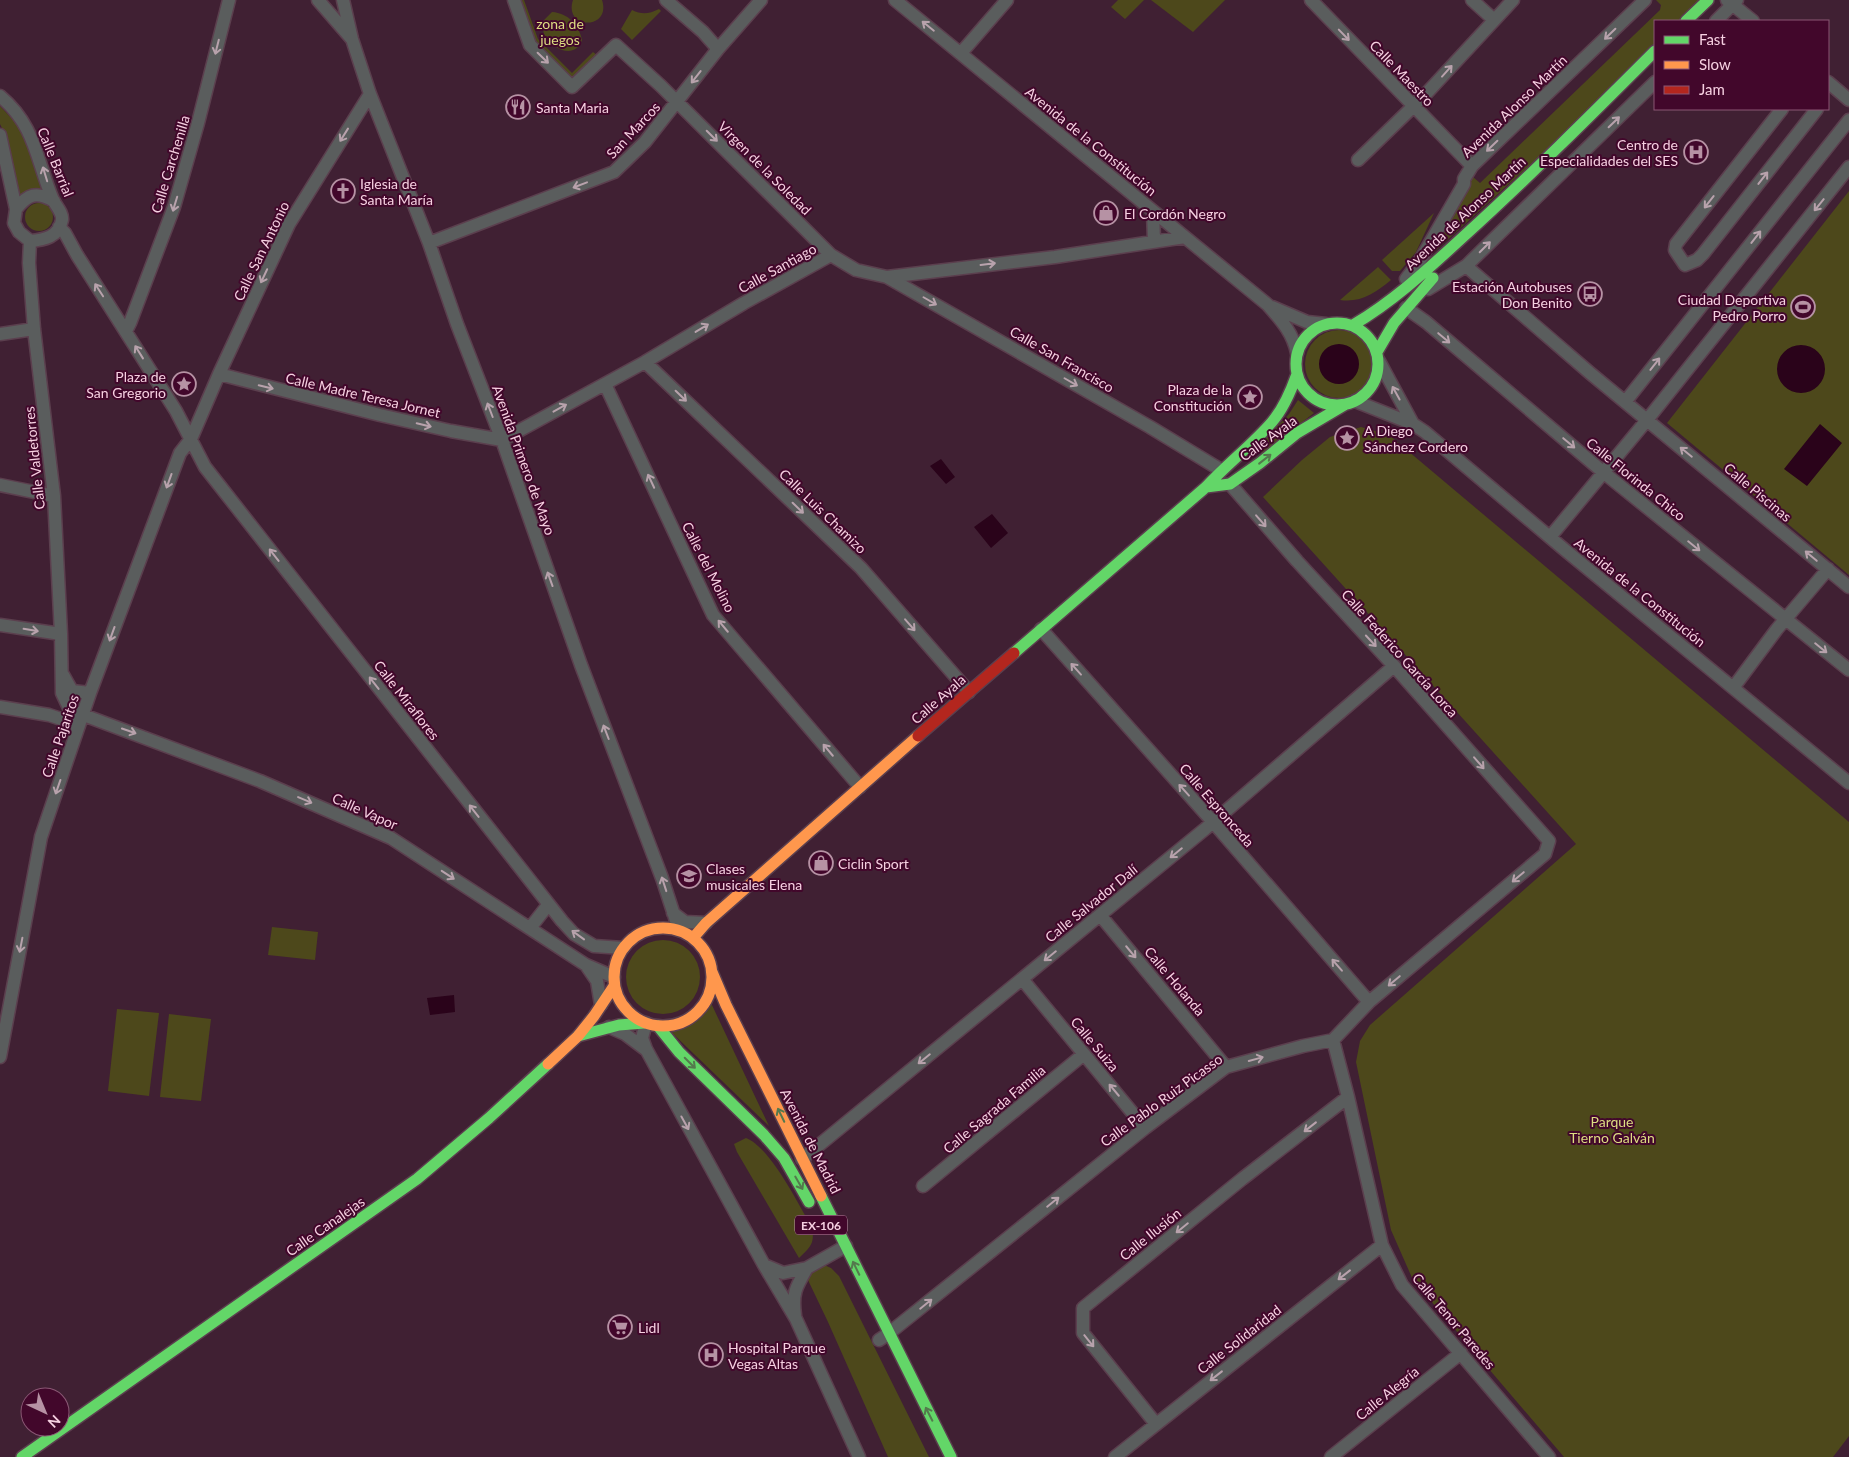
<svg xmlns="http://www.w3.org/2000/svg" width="1849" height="1457" font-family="Lato,sans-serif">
	<rect width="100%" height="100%" fill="#402033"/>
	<path fill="#4d481b" d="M517 0H524L538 39 572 73 593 52 598 56 572 83 532 44Z
		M573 0H602C612 30 563 30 573 0Z
		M1118 0H1144L1125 19 1111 7Z
		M1151 0H1225L1193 32Z
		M1656 0H1708L1686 21H1655V51L1432 254 1460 198 1473 177 1480 183 1660 10 1661 5Z
		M659 9 661 11 632 40 621 29 632 10C642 15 649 14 659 9Z
		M552 12C568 13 579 25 582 40 575 59 555 50 546 38 543 34 543 27 542 22Z
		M0 106 17 124 34 157 44 191C32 190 25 190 16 198L5 134 0 124Z
		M1849 191V575L1667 423Z
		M25 217a14 14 0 1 1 28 0a14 14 0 1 1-28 0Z
		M1434 213 1416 252 1400 271H1392L1382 260Z
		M1378 267 1391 280C1375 293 1361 303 1340 300Z
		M1305 364a34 34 0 1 1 68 0a34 34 0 1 1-68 0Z
		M1298 400 1314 413 1262 453 1257 448 1289 414Z
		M1361 427 1389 435 1849 822V1436L1833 1457H1564L1413 1280 1391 1230 1356 1062 1360 1041 1370 1025 1576 844 1263 497 1302 460 1330 437Z
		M272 927 318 932 315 960 268 955Z
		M626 977a37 37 0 1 1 74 0a37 37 0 1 1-74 0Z
		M711 1003 769 1126 669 1030C689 1030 701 1019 711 1003Z
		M117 1009 159 1013 149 1096 108 1091Z
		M169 1014 211 1019 201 1101 160 1097Z
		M746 1138C770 1147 799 1205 812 1228 815 1244 810 1247 799 1258L737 1152 734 1144Z
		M824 1265 831 1268 839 1276 929 1457H888L828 1322 807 1278 813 1271Z"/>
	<path fill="#2a031a" d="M1319 364a20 20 0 1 1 40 0a20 20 0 1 1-40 0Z
		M1777 369a24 24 0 1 1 48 0a24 24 0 1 1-48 0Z
		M1820 424 1842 443 1807 486 1784 469Z
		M941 459 955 477 946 484 930 466Z
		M992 514 1008 533 991 548 974 527Z
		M454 995 455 1012 430 1015 427 998Z"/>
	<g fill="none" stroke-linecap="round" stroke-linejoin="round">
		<g stroke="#5b3f4e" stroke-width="15">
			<path id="street" d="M318 0 351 38
				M343 0 352 39 370 94 429 243 457 324 502 440 581 665 662 878 679 930
				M514 0 530 45 572 87 616 45 661 86 831 255 856 270 887 277 1055 257 1185 237
				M666 0 703 32 718 49
				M895 0 1268 305C1281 320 1293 333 1297 353
				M1311 0 1472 166
				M1472 0 1493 19
				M1727 0 1753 21
				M1716 21 1737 0
				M961 53 1007 0
				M1828 82 1849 100
				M0 96C36 126 36 160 53 200 56 206 63 213 62 220 59 237 44 240 30 241
				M1782 109 1676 244 1675 250 1685 265 1697 260 1703 254 1817 109
				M0 135 16 209 14 223 19 232 30 241 29 263 34 329 54 496 61 634 62 693 70 710 260 781 391 838 586 965 614 977
				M1358 160 1424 96 1513 0
				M16 209C28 194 36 191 54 201
				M1153 211 1154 241
				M59 227 65 233 77 255 176 411 205 467 562 921 574 934 594 946 623 948
				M429 243 614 172 645 142 718 49 761 0
				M1466 266 1590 373 1849 587
				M887 277 1150 427 1221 470
				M1406 279 1419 262 1464 184V179L1472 166 1645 0
				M1428 289 1466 266 1655 82
				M1272 307 1307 322 1326 324
				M1406 308 1426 322 1603 472 1849 670
				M126 331 130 323 174 207 198 123 229 0
				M0 334 34 329
				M1379 361 1413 424
				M645 362 861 568 969 692
				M219 374 380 415 451 431 502 440 645 362 744 303 831 255
				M605 384 713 615 860 787
				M1355 401 1413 424 1425 432 1565 550 1849 783
				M1625 402 1849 120
				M0 485 54 496
				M1550 537 1647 420 1849 167
				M0 625 61 634
				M1041 629 1213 822 1369 1002
				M63 675 72 691 90 693
				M1733 688 1777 629 1828 569
				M0 707 49 715 79 725
				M673 913 685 922 706 923
				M1100 915 1226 1067
				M530 928 548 905
				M586 965 597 981 601 1005
				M1022 979 1145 1128
				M646 1023 642 1038 646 1049 764 1265 796 1319 859 1457
				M609 1027 625 1034 645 1049
				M1333 1040 1348 1097 1382 1245 1402 1285 1549 1457
				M0 1057 41 837 90 693 180 453 191 439 219 374 289 224 370 94
				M802 1159 1205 829 1394 666
				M923 1186 1084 1054
				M764 1265 783 1273 807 1268 846 1246
				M795 1315C792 1293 796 1287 807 1268
				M879 1340 888 1334 1145 1128 1226 1067 1303 1046 1333 1040 1369 1002 1545 854 1549 841 1394 666 1297 561 1230 484
				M1156 1424 1083 1333V1308L1242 1179 1348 1097
				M1115 1457 1382 1245
				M1331 1457 1461 1353"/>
		</g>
		<g stroke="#5b3f4e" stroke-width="14">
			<path id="fast" d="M1686 21 1708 0
				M1296 364a41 41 0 1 1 82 0a41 41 0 1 1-82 0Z
				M1353 325C1394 301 1428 269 1463 237 1529 177 1592 114 1655 51
				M1377 352 1394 323 1433 278
				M1206 487 1230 484 1260 463 1297 433 1346 404
				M1014 653 1206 487C1227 464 1252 445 1272 422 1284 408 1291 391 1297 374
				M658 1026 679 1052 764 1135 784 1158 809 1202
				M578 1036 619 1025 644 1023
				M821 1196 951 1457
				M22 1457 417 1179 489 1118 548 1064"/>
		</g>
		<g stroke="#5b3f4e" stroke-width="14">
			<path id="slow" d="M614 977a49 49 0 1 1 98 0a49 49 0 1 1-98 0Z
				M693 938 706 923 918 736
				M712 972 726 1005 821 1196
				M548 1064 578 1036 594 1016 614 986"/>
		</g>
		<g stroke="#5b3f4e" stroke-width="14">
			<path id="jam" d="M918 736 1014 653"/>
		</g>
		<use href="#street" stroke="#5a5d5d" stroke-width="12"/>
		<use href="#fast" stroke="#63d668" stroke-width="11"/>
		<use href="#slow" stroke="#ff974d" stroke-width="11"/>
		<use href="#jam" stroke="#b3261e" stroke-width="11"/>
	</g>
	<defs><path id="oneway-shaft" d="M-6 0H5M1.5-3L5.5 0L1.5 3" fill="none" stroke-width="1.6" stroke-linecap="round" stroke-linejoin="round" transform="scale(1.25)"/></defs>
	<g stroke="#b8a2ac">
		<use href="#oneway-shaft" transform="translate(928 26) rotate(-141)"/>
		<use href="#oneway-shaft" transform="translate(1610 34) rotate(136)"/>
		<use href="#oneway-shaft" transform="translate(1344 35) rotate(46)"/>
		<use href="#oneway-shaft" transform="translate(217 47) rotate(104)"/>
		<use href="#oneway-shaft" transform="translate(543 58) rotate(44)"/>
		<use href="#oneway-shaft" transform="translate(1447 71) rotate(-48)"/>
		<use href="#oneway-shaft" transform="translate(696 77) rotate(128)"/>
		<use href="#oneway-shaft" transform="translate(1614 122) rotate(-44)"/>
		<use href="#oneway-shaft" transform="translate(344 135) rotate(122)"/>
		<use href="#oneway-shaft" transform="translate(712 136) rotate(45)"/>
		<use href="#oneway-shaft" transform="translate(1492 146) rotate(136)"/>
		<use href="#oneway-shaft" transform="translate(45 174) rotate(-107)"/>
		<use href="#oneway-shaft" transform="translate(1763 178) rotate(-52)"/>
		<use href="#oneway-shaft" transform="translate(580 185) rotate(159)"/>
		<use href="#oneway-shaft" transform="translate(1709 202) rotate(128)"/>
		<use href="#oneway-shaft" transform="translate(175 204) rotate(107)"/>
		<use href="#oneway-shaft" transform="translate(1819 205) rotate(129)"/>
		<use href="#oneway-shaft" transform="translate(1756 237) rotate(-52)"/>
		<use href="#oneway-shaft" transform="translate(1485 247) rotate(-45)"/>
		<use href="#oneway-shaft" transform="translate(988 264) rotate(-7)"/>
		<use href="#oneway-shaft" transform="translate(264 276) rotate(115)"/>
		<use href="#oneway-shaft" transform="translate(99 290) rotate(-123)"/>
		<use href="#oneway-shaft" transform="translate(930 301) rotate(30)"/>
		<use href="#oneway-shaft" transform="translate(702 328) rotate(-31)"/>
		<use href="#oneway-shaft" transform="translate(1444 338) rotate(40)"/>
		<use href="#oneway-shaft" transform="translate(139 352) rotate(-122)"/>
		<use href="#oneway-shaft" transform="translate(1655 364) rotate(-52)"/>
		<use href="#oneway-shaft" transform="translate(1071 382) rotate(30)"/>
		<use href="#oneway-shaft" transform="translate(266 387) rotate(14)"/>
		<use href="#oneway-shaft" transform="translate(1396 393) rotate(-119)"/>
		<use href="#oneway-shaft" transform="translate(681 396) rotate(44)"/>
		<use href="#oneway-shaft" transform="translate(560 408) rotate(-29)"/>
		<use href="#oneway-shaft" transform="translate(490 410) rotate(-111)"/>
		<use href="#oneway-shaft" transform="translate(424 425) rotate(13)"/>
		<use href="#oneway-shaft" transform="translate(1569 443) rotate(40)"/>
		<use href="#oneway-shaft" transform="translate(1686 452) rotate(-141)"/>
		<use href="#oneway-shaft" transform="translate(169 481) rotate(110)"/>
		<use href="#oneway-shaft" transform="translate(651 481) rotate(-115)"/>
		<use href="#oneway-shaft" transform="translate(798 508) rotate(44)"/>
		<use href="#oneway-shaft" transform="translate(1261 521) rotate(49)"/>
		<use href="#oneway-shaft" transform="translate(1694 546) rotate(39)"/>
		<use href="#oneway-shaft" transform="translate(274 555) rotate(-128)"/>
		<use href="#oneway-shaft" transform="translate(1811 556) rotate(-140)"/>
		<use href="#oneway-shaft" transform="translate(550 579) rotate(-110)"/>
		<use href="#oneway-shaft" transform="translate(910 625) rotate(49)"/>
		<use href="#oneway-shaft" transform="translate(723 626) rotate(-130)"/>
		<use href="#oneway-shaft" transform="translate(31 630) rotate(9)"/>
		<use href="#oneway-shaft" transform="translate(112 634) rotate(110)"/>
		<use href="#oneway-shaft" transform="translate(1371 641) rotate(47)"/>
		<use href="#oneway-shaft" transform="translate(1821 648) rotate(39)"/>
		<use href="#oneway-shaft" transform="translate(1076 669) rotate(-132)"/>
		<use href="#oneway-shaft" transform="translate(374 683) rotate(-128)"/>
		<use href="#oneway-shaft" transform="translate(129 731) rotate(19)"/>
		<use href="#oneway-shaft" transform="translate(606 732) rotate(-111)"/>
		<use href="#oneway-shaft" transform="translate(828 750) rotate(-130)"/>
		<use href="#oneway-shaft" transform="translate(1479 763) rotate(49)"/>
		<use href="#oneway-shaft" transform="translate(58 787) rotate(109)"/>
		<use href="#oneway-shaft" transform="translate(1184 790) rotate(-132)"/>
		<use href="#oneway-shaft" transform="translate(305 800) rotate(23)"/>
		<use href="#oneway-shaft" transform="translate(474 811) rotate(-128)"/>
		<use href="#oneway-shaft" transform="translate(1176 853) rotate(141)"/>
		<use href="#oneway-shaft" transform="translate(448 875) rotate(33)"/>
		<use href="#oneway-shaft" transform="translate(1518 877) rotate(140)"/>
		<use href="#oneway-shaft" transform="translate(664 884) rotate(-108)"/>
		<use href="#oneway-shaft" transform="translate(578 935) rotate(-144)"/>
		<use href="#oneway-shaft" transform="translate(21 945) rotate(101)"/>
		<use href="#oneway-shaft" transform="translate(1131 952) rotate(50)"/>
		<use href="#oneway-shaft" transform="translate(1050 956) rotate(141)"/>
		<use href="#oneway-shaft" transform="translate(1337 965) rotate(-131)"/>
		<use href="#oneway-shaft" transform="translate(1394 981) rotate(140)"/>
		<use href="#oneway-shaft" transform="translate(924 1059) rotate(141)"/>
		<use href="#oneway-shaft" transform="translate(1256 1059) rotate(-15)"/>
		<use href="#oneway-shaft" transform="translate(1114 1090) rotate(-130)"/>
		<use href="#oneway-shaft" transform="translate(685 1123) rotate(61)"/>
		<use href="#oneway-shaft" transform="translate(1310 1127) rotate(142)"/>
		<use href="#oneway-shaft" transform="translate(1053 1202) rotate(-39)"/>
		<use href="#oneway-shaft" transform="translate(1182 1228) rotate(141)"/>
		<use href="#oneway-shaft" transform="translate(1344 1275) rotate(142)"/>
		<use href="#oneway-shaft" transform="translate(926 1304) rotate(-39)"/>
		<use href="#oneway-shaft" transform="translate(1089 1341) rotate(51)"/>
		<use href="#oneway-shaft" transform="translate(1216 1376) rotate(142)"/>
	</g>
	<g stroke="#54794d">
		<use href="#oneway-shaft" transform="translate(1265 459) rotate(-38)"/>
		<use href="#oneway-shaft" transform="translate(690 1063) rotate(45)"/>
		<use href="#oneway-shaft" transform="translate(781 1115) rotate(-116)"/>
		<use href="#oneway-shaft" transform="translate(799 1183) rotate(60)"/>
		<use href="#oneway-shaft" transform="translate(856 1268) rotate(-116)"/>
		<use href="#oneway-shaft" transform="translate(929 1414) rotate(-117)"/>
	</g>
	<defs>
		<g id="restaurant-ring" transform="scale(1.25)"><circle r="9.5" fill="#42072b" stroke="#b692a4" stroke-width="1.5"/><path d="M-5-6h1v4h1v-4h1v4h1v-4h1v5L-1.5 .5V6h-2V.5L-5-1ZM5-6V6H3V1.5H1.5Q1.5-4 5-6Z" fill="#b692a4"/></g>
		<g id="hospital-ring" transform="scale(1.25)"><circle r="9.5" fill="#42072b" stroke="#b692a4" stroke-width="1.5"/><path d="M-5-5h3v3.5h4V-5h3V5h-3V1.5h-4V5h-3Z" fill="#b692a4"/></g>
		<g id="church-ring" transform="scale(1.25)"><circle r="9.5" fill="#42072b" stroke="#b692a4" stroke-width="1.5"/><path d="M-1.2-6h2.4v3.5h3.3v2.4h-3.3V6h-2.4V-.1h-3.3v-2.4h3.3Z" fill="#b692a4"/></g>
		<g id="shop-ring" transform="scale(1.25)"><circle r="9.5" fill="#42072b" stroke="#b692a4" stroke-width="1.5"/><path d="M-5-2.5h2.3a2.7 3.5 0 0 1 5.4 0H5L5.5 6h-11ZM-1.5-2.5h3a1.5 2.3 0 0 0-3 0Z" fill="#b692a4"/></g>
		<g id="bus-ring" transform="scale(1.25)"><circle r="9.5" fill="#42072b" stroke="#b692a4" stroke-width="1.5"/><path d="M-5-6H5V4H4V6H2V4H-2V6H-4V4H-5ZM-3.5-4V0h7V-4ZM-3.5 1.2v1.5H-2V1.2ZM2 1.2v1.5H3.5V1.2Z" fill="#b692a4"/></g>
		<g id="stadium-ring" transform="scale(1.25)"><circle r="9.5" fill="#42072b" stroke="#b692a4" stroke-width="1.5"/><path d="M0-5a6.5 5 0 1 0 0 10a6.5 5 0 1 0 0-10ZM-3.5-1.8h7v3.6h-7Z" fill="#b692a4"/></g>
		<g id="sight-ring" transform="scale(1.25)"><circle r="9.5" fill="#42072b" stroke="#b692a4" stroke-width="1.5"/><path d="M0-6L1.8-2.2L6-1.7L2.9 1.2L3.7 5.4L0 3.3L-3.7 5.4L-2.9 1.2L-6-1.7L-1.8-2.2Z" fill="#b692a4"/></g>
		<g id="university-ring" transform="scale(1.25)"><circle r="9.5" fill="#42072b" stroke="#b692a4" stroke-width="1.5"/><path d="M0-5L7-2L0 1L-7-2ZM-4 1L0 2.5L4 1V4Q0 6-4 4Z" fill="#b692a4"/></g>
		<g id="supermarket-ring" transform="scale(1.25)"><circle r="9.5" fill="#42072b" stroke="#b692a4" stroke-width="1.5"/><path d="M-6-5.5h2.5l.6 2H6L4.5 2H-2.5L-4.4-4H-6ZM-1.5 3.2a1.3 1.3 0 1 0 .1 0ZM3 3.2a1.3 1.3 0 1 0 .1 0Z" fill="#b692a4"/></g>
	</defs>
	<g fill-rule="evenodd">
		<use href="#restaurant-ring" x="518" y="107"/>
		<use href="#hospital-ring" x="1696" y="152"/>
		<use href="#church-ring" x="343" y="191"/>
		<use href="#shop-ring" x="1106" y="213"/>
		<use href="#bus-ring" x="1590" y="294"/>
		<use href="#stadium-ring" x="1803" y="307"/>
		<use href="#sight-ring" x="184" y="384"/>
		<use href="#sight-ring" x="1250" y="397"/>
		<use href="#sight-ring" x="1347" y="438"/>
		<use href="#shop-ring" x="821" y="863"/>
		<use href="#university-ring" x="689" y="876"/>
		<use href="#supermarket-ring" x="620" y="1327"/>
		<use href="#hospital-ring" x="711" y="1355"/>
	</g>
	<g text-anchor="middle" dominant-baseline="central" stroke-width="4" stroke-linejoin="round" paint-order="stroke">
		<rect fill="#42072b" stroke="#c094aa" stroke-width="1" x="795" y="1215.5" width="52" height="19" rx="4"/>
		<g font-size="12" font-weight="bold" fill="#f6d0e1">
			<text x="821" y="1225">EX-106</text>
		</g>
		<g font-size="14" fill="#dddd82" stroke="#42072b">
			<text x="560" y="23">zona de<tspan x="560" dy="16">juegos</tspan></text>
			<text x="1612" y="1121">Parque<tspan x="1612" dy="16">Tierno Galván</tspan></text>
		</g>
		<g font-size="14" fill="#f6d0e1" stroke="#42072b">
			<text transform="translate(1402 73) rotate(46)">Calle Maestro</text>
			<text transform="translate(1514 106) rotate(-44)">Avenida Alonso Martín</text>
			<text transform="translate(633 130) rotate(-47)">San Marcos</text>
			<text transform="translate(1091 141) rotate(39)">Avenida de la Constitución</text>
			<text transform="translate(56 162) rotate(68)">Calle Barrial</text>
			<text transform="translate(170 164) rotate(-73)">Calle Carchenilla</text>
			<text transform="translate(765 168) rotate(45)">Virgen de la Soledad</text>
			<text transform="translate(1465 213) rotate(-43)">Avenida de Alonso Martín</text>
			<text transform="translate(261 251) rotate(-64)">Calle San Antonio</text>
			<text transform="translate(777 268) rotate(-29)">Calle Santiago</text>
			<text transform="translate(1062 359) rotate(30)">Calle San Francisco</text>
			<text transform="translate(363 395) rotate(13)">Calle Madre Teresa Jornet</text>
			<text transform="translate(1268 438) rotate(-36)">Calle Ayala</text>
			<text transform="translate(34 458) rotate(-96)">Calle Valdetorres</text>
			<text transform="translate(524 460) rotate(70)">Avenida Primero de Mayo</text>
			<text transform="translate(1636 479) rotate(39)">Calle Florinda Chico</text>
			<text transform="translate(1758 492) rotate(40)">Calle Piscinas</text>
			<text transform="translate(823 511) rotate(44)">Calle Luis Chamizo</text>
			<text transform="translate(709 567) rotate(63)">Calle del Molino</text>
			<text transform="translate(1640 592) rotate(39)">Avenida de la Constitución</text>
			<text transform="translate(1400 653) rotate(48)">Calle Federico García Lorca</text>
			<text transform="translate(938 699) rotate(-41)">Calle Ayala</text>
			<text transform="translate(407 700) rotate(52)">Calle Miraflores</text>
			<text transform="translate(60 736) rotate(-71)">Calle Pajaritos</text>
			<text transform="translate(1217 805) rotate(49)">Calle Espronceda</text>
			<text transform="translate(365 811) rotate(24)">Calle Vapor</text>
			<text transform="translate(1091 903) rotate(-39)">Calle Salvador Dalí</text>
			<text transform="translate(1175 981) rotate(50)">Calle Holanda</text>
			<text transform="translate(1095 1044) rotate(50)">Calle Suiza</text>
			<text transform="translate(1161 1100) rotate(-36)">Calle Pablo Ruiz Picasso</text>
			<text transform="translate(994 1109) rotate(-40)">Calle Sagrada Familia</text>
			<text transform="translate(811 1141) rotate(63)">Avenida de Madrid</text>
			<text transform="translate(325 1226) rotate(-35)">Calle Canalejas</text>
			<text transform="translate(1150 1234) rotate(-39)">Calle Ilusión</text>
			<text transform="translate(1454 1321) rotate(50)">Calle Tenor Paredes</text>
			<text transform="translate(1239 1339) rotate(-38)">Calle Solidaridad</text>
			<text transform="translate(1387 1393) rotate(-39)">Calle Alegría</text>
		</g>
		<g font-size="14" fill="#f6d0e1" stroke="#42072b" text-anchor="start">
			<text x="536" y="107">Santa Maria</text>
			<text x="1678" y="144" text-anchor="end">Centro de<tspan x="1678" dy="16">Especialidades del SES</tspan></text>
			<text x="360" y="183">Iglesia de<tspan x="360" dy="16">Santa María</tspan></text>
			<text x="1124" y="213">El Cordón Negro</text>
			<text x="1572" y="286" text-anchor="end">Estación Autobuses<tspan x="1572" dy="16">Don Benito</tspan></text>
			<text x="1786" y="299" text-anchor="end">Ciudad Deportiva<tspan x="1786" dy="16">Pedro Porro</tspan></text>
			<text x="166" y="376" text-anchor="end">Plaza de<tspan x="166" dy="16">San Gregorio</tspan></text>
			<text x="1232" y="389" text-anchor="end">Plaza de la<tspan x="1232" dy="16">Constitución</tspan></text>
			<text x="1364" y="430">A Diego<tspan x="1364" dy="16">Sánchez Cordero</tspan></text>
			<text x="838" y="863">Ciclin Sport</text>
			<text x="706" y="868">Clases<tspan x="706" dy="16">musicales Elena</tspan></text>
			<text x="638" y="1327">Lidl</text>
			<text x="728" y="1347">Hospital Parque<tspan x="728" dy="16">Vegas Altas</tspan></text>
		</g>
	</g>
	<rect x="1654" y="20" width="175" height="90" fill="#42072b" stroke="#8a5774"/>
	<rect x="1664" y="36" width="25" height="8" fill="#63d668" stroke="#8a5774"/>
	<text x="1699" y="45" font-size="15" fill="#f6d0e1">Fast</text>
	<rect x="1664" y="61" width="25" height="8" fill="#ff974d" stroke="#8a5774"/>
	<text x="1699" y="70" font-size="15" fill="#f6d0e1">Slow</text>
	<rect x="1664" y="86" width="25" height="8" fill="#b3261e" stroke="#8a5774"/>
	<text x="1699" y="95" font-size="15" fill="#f6d0e1">Jam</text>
	<g transform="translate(45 1412) rotate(136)"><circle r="24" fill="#42072b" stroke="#8a5774"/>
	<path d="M0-4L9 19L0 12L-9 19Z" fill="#b692a4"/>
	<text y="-8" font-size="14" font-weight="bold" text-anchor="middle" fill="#f6d0e1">N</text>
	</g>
</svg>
